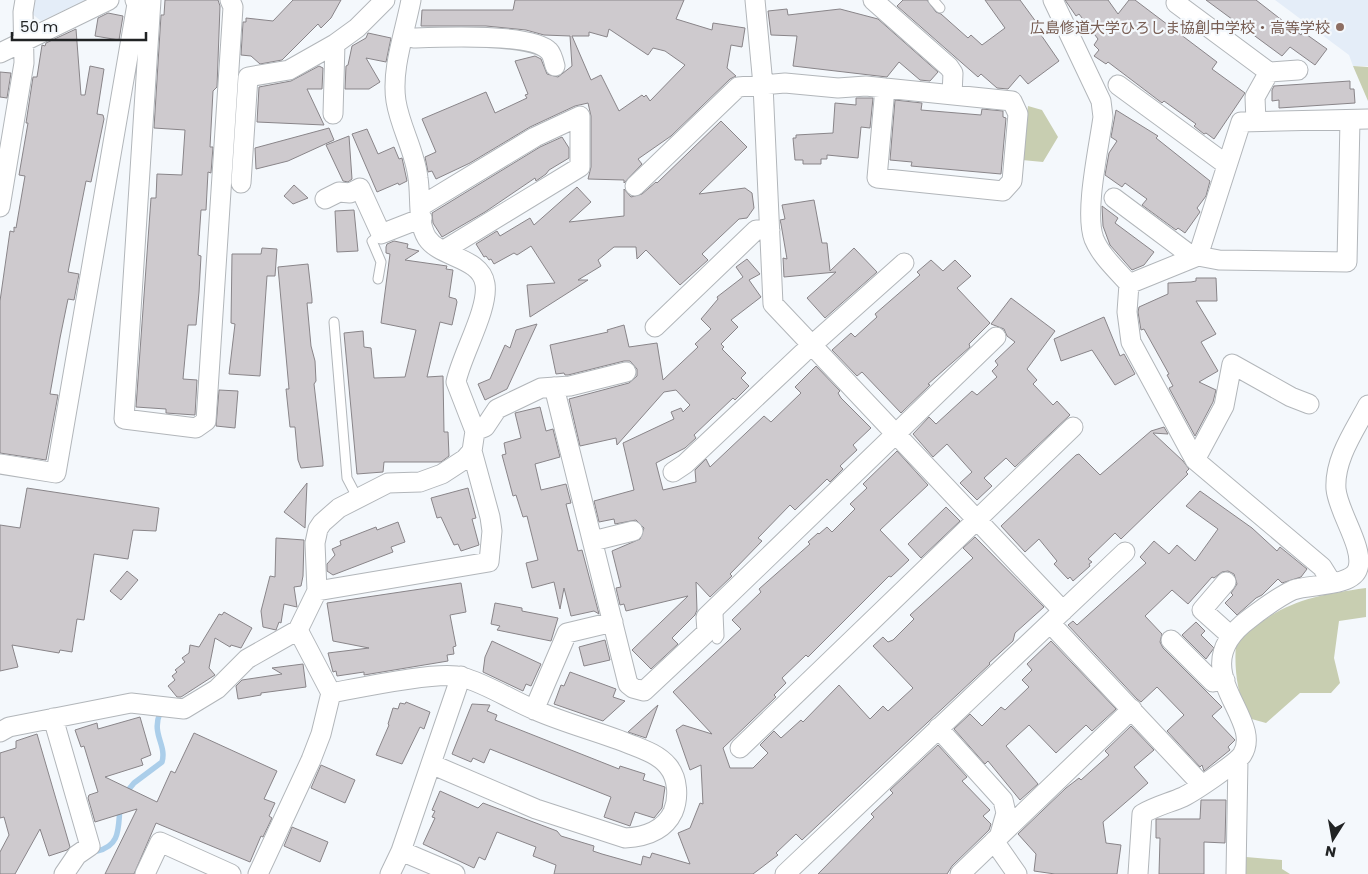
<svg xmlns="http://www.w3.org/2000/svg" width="1368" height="874" font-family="Poppins,'Noto Sans JP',sans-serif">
	<rect width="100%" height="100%" fill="#f4f8fc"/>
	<path fill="#e4edf8" d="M33 0H86L41 21 31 13Z
		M1275 0H1368V66H1353L1349 55Z"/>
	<path fill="#c8ceb1" d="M1353 66 1368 67V101Z
		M1028 106 1042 110 1058 137 1043 162 1022 160Z
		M1366 588V617L1339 621 1334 658 1340 683 1331 693H1300L1266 723 1248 718C1237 692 1234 670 1236 642 1281 602 1309 596 1366 588Z
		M1246 857 1282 860V869L1290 874H1246Z"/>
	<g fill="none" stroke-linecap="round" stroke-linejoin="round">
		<path stroke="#abceea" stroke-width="5.5" d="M125 794 134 783 162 762C167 745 151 734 160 713
			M97 851C121 846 118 827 120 808"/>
	</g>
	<path fill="#cecace" stroke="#898589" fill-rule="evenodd" d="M165 0H218L220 6 217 87 213 91 210 147H213L211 173 208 172 206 210H201L198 255 201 256 199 292 196 325H188L183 379 197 380 195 415 166 413V409L136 407 151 198H156L157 174 182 175 185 130 154 128 161 15H164Z
		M293 0H341L331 18 321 28 318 24 282 60 260 64 251 56 241 55 243 22H246V18L273 21Z
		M515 0H684L676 19 712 30 713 23 745 28 742 47 731 45 727 68 736 76 730 79 671 136 638 159 642 164 624 183V180L588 179 591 167V116L588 103 575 106 530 127 470 163 436 179 432 171 428 172 425 157 436 152 422 119 486 92 495 113 527 98 525 95 528 94 515 61 535 56 541 59 547 74 558 77 572 66 570 36 544 35 526 30 486 26H421L422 10H513ZM609 29 648 55 653 48 665 51 685 65 650 101 646 95 644 97 642 95 619 111 601 75 591 80 572 36H589V32L607 37Z
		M903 0H927L936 12 941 14 968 38 971 35 982 45 1005 28 985 0H1020L1042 30 1039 32 1059 61 1028 84 1020 75 1008 89 997 88 981 74 978 77 897 6Z
		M1065 0H1108L1118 14 1129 0H1135L1217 62 1212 69 1245 93 1214 139 1206 133 1204 134 1194 126 1196 124 1164 101 1162 103 1108 62 1106 64 1094 56 1099 50 1094 45 1098 39 1079 14 1076 16Z
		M1206 0H1256L1301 35 1303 32 1327 49 1315 65 1290 47 1282 56Z
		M787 9 788 15 840 9 878 19 938 72 930 81 920 80 899 62 887 77 793 66 797 36 771 35 768 11Z
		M108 13 123 16 119 40 95 36 98 18Z
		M76 29 81 95H85L90 66 104 69 97 114 103 115 104 119 91 182 86 181 68 272 79 274 74 300 68 299 60 338 50 394 58 395 46 460 0 453V301L10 231 14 232V227L16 228 25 176 19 175 28 123H26L33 77H37L42 45 45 46 46 43Z
		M368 33 391 38 386 62 366 58 380 82 369 89H345L346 66 348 65 352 46 366 38Z
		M319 66 323 68 322 89H307L324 125 257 122 259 87 291 81Z
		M0 72 11 73 7 98 0 97Z
		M1350 81V89H1354L1355 103 1279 108V100L1272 101V90L1274 86Z
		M856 98H873L870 128 861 127 858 158 827 155V159H821V164H803V160H795L793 138H796V135L833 133 835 103 856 105Z
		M895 100 922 103 921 110 981 115 982 109 1003 111V117L1006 118 1001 174 911 166 912 162 890 160Z
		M1116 110 1158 136 1156 138 1210 181 1206 196 1197 208 1200 212 1185 233 1178 228 1176 230 1142 205 1147 199 1125 183 1122 187 1105 175 1109 153 1117 141 1111 137Z
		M721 121 747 147 699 194 745 188 752 193 754 208 747 218 739 219 702 254 708 260 680 285 646 250 637 259 636 247H614L598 260 601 266 578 280H588L530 317 527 285 555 283 531 246 517 255 514 253 494 264 491 259 489 260 486 256 484 257 476 244 497 231 500 236 530 218 534 225 577 187 591 202 569 222 624 216V189L631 197 642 194 656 182 657 183Z
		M329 128 334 140 288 161 256 169 255 148Z
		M367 129 378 154 394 147 399 159 402 158 407 181 399 185 398 183 377 192 352 134Z
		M349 136 352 179 348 182 343 181 326 145Z
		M562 137 569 148V158L549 170 546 174 536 181 535 178 485 212 442 237 433 223 432 213 540 147Z
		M294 185 308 198 293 204 284 196Z
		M814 200 822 243H827L830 271 854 248 877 272 825 318 807 298 836 272 784 277 783 258 787 259 781 224 780 220 785 219 782 205Z
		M1102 206 1118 218 1115 223 1154 252 1144 265 1132 270 1110 245 1103 226Z
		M354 210 358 251 337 252 335 211Z
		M394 241 408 244 407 248 419 251 405 260 447 266 446 269 453 270 449 297 456 299 457 302 452 325 440 322 427 377 443 376 444 432H448L449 456 441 462H384L383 472 357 474 344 333 363 331 364 347 371 348 374 378 405 377 416 330 381 323 390 254 386 253V247L387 244Z
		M262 248 277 249 275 276H267L260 376 229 374 235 324 231 323 232 254H261Z
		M747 259 760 274 749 280 761 297 731 320 738 327 721 344 724 347 722 349 746 373 741 378 749 386 735 400 733 398 694 435 696 438 685 448 656 463 663 490 696 482 695 470 706 459 710 467 764 416 771 422 801 393 795 387 816 366 840 391 838 393 841 398 871 428 853 445 857 450 840 466 843 469 830 482 827 479 795 510 790 505 758 538 762 541 730 574 732 576 710 597 696 582 697 610 695 615 672 638 678 644 651 669 632 650 688 596 626 611 624 604 620 605 616 588 621 587 612 551 640 539 644 528 636 520 615 524 614 519 599 522 594 501 634 490 623 443 674 419 671 412 681 408 683 412 690 405 676 390 664 392 617 445 616 438 580 446 569 399 629 383 637 376V369L630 361H624L568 375H565L564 373 556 374 550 345 608 332 607 330 624 325 629 347 657 343 663 380 698 347 695 344 711 329 701 319 718 299 717 297 743 277 736 267Z
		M931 260 943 271 955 260 971 276 957 288 990 323 969 344 970 347 928 384 930 385 901 413 862 372 857 376 832 350 851 333 855 337 877 317 875 314 920 275 917 272Z
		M308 264 312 299V303H307L311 346 315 361 316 381 314 384 323 462V466L301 468 298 460 295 427H290L286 389H289L278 267Z
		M1196 278H1216L1217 301H1196L1216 334 1201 342 1218 371 1199 382 1216 390 1213 402 1195 436 1169 388 1173 386 1167 375 1169 374 1144 329 1141 330 1138 312 1139 307 1168 294V283L1191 282 1196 281Z
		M1011 298 1055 331 1027 369 1037 380 1033 384 1053 405 1057 401 1070 415 1015 467 1006 458 984 478 992 486 977 500 960 483 972 472 947 444 933 457 913 434 929 417 936 424 972 391 977 395 997 377 992 371 998 365 995 361 1015 342 1007 336 1004 329 991 324Z
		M1104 317 1120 356 1124 354 1135 374 1115 385 1092 350 1061 361 1054 339Z
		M537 324 507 389 485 400 478 384 490 379 505 345 510 348 516 330Z
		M219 390 238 391 235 428 216 426Z
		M540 407 546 431 553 429 560 457 535 464 541 490 566 484 571 503 566 504 578 551 582 550 599 614 594 611 571 616 564 588 560 609 554 582 532 588 526 563 538 560 527 516 523 517 516 495 513 496 502 455 506 454 504 443 521 438 515 413Z
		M1164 427 1168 434 1153 433 1183 461 1189 469 1186 472 1188 474 1121 539 1115 533 1088 559 1092 562 1089 564 1090 566 1073 581 1070 577 1068 579 1054 564 1057 561 1039 539 1025 552 1001 526 1076 455 1079 454 1100 475 1151 431Z
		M897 451 928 485 880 530 909 560 891 577 889 576 808 657 806 655 782 678 786 683 774 695 776 697 723 748 730 768H753L768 753 760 745 774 731 781 738 801 720 803 722 839 685 870 719 883 706 888 711 913 688 873 646 883 637 888 642 893 640 914 619 910 615 973 558 963 548 975 537 1044 607 1015 633 1013 641 989 663 990 664 802 840 796 834 776 853 778 855 753 874H554L556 865 533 856 536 847 497 832 485 860 479 857 474 868 423 844 435 818 432 817 435 811 432 810 440 791 478 808 483 803 557 831 561 836 594 846 593 851 602 854 641 865 643 856 650 858 652 853 690 864 678 833 690 828 700 803 703 804 701 765 690 770 676 730 683 725 712 734 673 692 741 629 732 620 761 592 759 589 810 544 808 542 818 533 819 534 827 527 832 532 855 509 850 504 867 488 863 484Z
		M307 483 305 528 284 512Z
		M27 488 159 508 156 531 133 530 128 559 94 554 84 620 77 619 72 652 60 650 59 653 12 645 18 667 0 671V525L20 528Z
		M468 488 476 518 472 519 479 545 461 551 458 544 454 545 441 517 437 518 431 498Z
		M1200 491 1252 528 1277 551 1280 547 1307 569 1301 577 1282 583 1278 579 1262 595 1256 598 1237 615 1225 603 1233 595 1231 593 1237 584 1234 574 1228 571 1222 572 1214 578 1212 577 1188 604 1172 590 1145 616 1162 634 1160 642 1163 648 1222 707 1212 716 1235 740 1228 747 1230 750 1204 771 1202 765 1200 767 1167 731 1184 715 1157 687 1141 702 1137 699 1068 625 1073 621 1077 625 1146 563 1140 557 1154 541 1169 554 1177 545 1195 561 1218 529 1186 506Z
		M946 507 960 521 921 558 908 544Z
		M398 522 405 542 391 547 393 552 333 575 327 571V564L335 555 332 549 341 545 340 541 376 527 377 530Z
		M276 538 304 540 303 576 301 586 294 587 297 607 284 604 281 623 279 622 276 630 263 627 261 611 270 576 275 577Z
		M127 571 138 580 121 600 110 591Z
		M461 583 466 612 450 615 456 646 453 647 454 654 447 655 448 661 364 675V672L337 676 336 671 333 672 328 653 369 648 333 641 327 603Z
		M495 603 522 608V611L558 618 551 641 497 630 500 626 491 624Z
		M224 612 252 628 241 648 231 645 230 647 215 638 209 668 215 675 181 697H177L168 686 175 680 172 676 177 672 175 670 185 662 182 658 189 653 190 645 199 647 219 614 222 615Z
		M1196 622 1205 631 1201 635 1214 648 1206 659 1182 635Z
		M605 640 610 660 584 666 579 647Z
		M492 641 541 664 531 686 526 684 523 691 483 672 485 657Z
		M1051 641 1116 709 1092 731 1086 725 1056 753 1029 725 1006 746 1038 784 1020 800 988 761 985 764 954 729 970 714 982 726 1001 707 1005 710 1029 687 1022 680 1032 670 1027 664Z
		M303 664 306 687 261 693V695L238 699 236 686 242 680 282 674 272 668Z
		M570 672 616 689 613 697 625 701 603 721 554 704 561 685 564 686Z
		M406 702 430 712 424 729 420 727 402 764 376 755 389 725 388 724 393 708 398 709 400 703 405 704Z
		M472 704 490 705 487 711 497 715 495 720 619 769 620 766 645 774 643 780 665 787 662 808 654 818 635 812 630 826 604 817 611 797 490 749 484 763 473 758 471 762 452 754Z
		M658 705 646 738 628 732Z
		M140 717 151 755 141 759 143 765 105 777 157 802 171 771 175 773 194 733 277 771 264 799 275 803 269 816 272 818 263 837 261 836 250 862 156 823 134 874H105L137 809 95 822 88 798 89 795 98 792 84 746 81 747 75 730 97 723 98 729Z
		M1131 726 1154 750 1134 767 1148 783 1103 822 1106 843 1121 845 1117 874H1055L1034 871 1036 854 1018 834 1066 788 1079 778 1081 780 1109 755 1105 751Z
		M37 734 70 847 67 850 49 856 40 829 15 874H0V852L9 835 4 817 0 818V753L16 748V741Z
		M938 745 967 777 962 781 990 810 983 816 991 824 989 830 952 866 947 874H818L874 817 871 814 893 793 890 790Z
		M321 765 355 780 345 803 311 788Z
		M1201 800H1226L1225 843 1204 842V874H1159L1160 838H1156V819H1200Z
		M292 827 328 842 320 862 284 846Z"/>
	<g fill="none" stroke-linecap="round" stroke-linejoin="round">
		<g stroke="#b2b6ba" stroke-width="11">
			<path id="lane" d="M933 0 940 8
				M378 279 381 262 372 241 381 234
				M334 322 347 478 357 497
				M714 610 718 613 719 636 717 639"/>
		</g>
		<g stroke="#b2b6ba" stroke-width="21">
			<path id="street" d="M151 0 124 419 196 428 206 421 233 7 230 0
				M755 0 763 85 773 304 1063 611
				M873 0 949 67 953 73 952 95
				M1053 0 1101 101 1103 117C1099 147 1084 213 1094 239 1101 256 1117 270 1129 284
				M1176 3 1269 72 1255 97 1256 122
				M404 36 414 38C440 37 533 33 549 51 552 54 554 62 555 66
				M335 44 357 28 385 0
				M0 53 109 0
				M1269 72 1298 70
				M1118 85 1227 165
				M885 88 1012 101 1018 114 1012 181 1003 191 877 178Z
				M241 183 248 77 289 70 335 44 333 114
				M635 186 738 87 785 83 838 88 866 86 885 88
				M1114 198 1193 257
				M325 199 339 192 350 193 360 188 381 234 422 218
				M421 206 535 137 580 116V167L444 250
				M0 207 24 63 23 12 25 0
				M1198 256 1241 122 1368 119
				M655 327 756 230H770
				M554 387 628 684 633 688 644 691 707 632 706 617 996 337
				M475 431 485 427 497 409 541 388 570 386 626 372
				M1195 460 1224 406 1232 364 1291 397 1309 404
				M0 464 56 473 137 4 135 0
				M673 472 685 464 803 353 904 263
				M593 541 633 531
				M1226 582 1202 610 1231 636
				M1332 583 1322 567 1195 460 1131 342 1127 312 1129 284 1198 256 1219 260 1347 262 1350 120
				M317 591 489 562 492 531 490 517 472 451
				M1050 623 1202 785
				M1171 640 1213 682 1225 680
				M331 693C358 688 440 670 462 677 487 684 511 700 535 710 567 724 600 732 632 745 645 750 659 755 668 766 678 778 679 798 673 812 664 831 644 837 625 838L536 809 431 764
				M534 710 567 633 613 622
				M53 718 90 846 77 855 64 874
				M938 728 1003 800 1006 813 1000 834
				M0 732 9 727 131 703 184 709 217 689 247 659 298 630 317 591 315 543 318 529 322 523 339 508 388 483 420 482 442 474 465 459 472 451 475 431 456 382C461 356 489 309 485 284 481 257 440 258 427 238 417 222 421 196 418 178 415 151 400 127 396 101 391 69 405 32 411 0
				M740 748 1073 427
				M994 841 1017 874
				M401 851 455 874
				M145 874 160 842 231 874
				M258 874 311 760 321 734 331 693 298 630
				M390 874 401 851 461 676
				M785 874 1125 552
				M960 874 1132 709
				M1138 874 1142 814C1156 806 1169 803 1183 797 1195 791 1235 764 1242 755 1266 718 1180 670 1249 619 1262 609 1278 597 1293 590 1310 584 1353 587 1358 568 1364 547 1338 512 1336 489 1334 459 1355 430 1368 405
				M1236 874 1238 759"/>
		</g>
		<use href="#lane" stroke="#fff" stroke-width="9"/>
		<use href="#street" stroke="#fff" stroke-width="19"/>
	</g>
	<circle fill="#8d6e63" stroke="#f4f8fc" stroke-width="2" cx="1340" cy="27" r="5"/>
	<g text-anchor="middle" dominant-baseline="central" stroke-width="4.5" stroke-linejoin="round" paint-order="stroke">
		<g font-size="15" fill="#785e54" stroke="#f4f8fc" text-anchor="end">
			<text x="1330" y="27">広島修道大学ひろしま協創中学校・高等学校</text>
		</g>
	</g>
	<g transform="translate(1333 839) rotate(191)" stroke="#f4f8fc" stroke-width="4" paint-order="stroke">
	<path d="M0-4L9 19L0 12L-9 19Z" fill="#212324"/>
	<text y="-8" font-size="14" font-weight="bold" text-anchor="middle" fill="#212324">N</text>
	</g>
	<path d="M12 32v8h134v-8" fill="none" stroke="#212324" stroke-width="2.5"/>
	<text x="20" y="32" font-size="15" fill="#212324" stroke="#f4f8fc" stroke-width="4" paint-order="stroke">50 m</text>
</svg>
